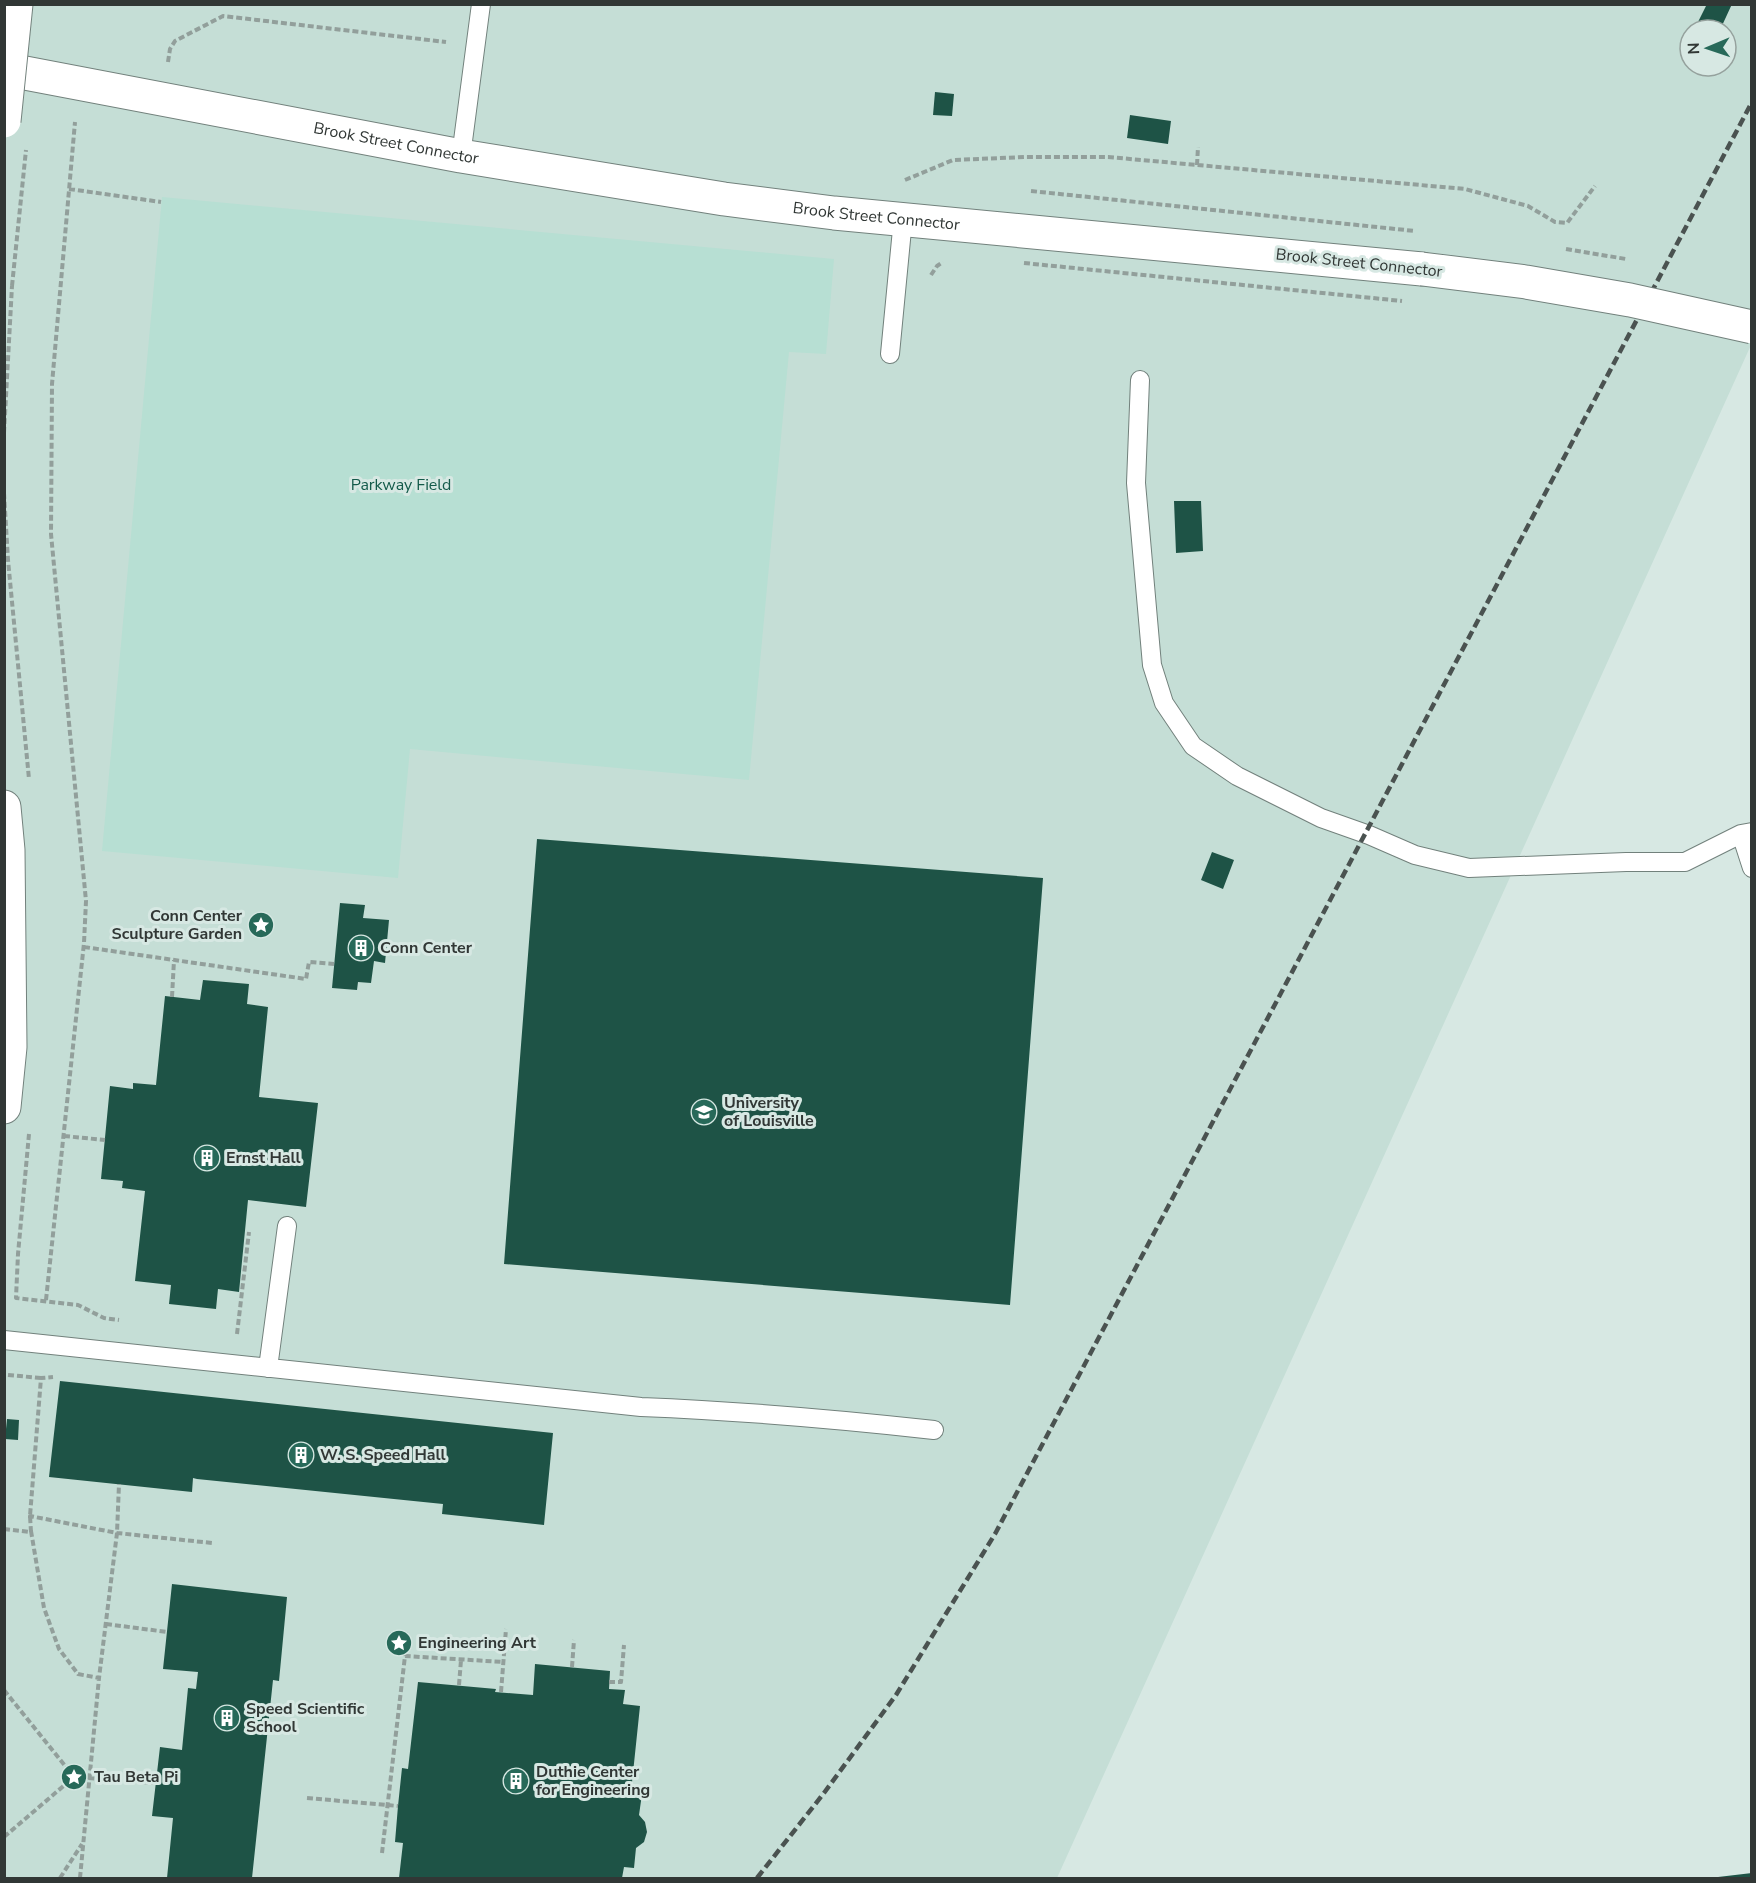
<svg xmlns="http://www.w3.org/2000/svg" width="1756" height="1883" font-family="'Nunito Sans',sans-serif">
	<rect width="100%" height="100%" fill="#d7e8e3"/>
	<path fill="#c5ded6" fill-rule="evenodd" d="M5 5H1751V345L1057 1878H5ZM1690 30H1726V66H1690Z"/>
	<path fill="#b7dfd3" d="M162 197 834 259 826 354 789 352 749 780 410 749 398 878 102 851Z"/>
	<path fill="#1e5346" d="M1707 4H1732L1720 30H1694Z
		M935 92 954 94 952 116 933 115Z
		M1130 115 1171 121 1168 144 1127 138Z
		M1174 501H1201L1203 551 1176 553Z
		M537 839 1043 878 1010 1305 504 1264Z
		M1212 852 1234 860 1223 889 1201 880Z
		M340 903 365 905 363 918 389 920 385 963 374 961 371 983 358 982 357 990 332 988Z
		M203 980 249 984 247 1004 268 1007 259 1097 318 1103 306 1207 248 1200 239 1292 218 1289 216 1309 169 1304 171 1285 135 1281 145 1191 122 1188 123 1181 101 1179 110 1086 133 1089V1083L156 1085 165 996 200 1000Z
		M60 1381 553 1433 544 1525 442 1514 443 1504 197 1479 193 1478 192 1492 49 1477Z
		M7 1419 19 1420 18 1440 5 1439Z
		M172 1584 287 1597 279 1681 273 1680 252 1878H167L173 1818 152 1816 160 1747 182 1750 188 1688 196 1689 198 1672 163 1669Z
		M535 1664 610 1671 609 1689 625 1690 623 1704 640 1706 631 1792 642 1794 639 1815 645 1822 647 1832 644 1842 636 1848 634 1868 624 1867 622 1878H399L403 1843 395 1842 398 1806 402 1768 408 1769 418 1682 496 1689 495 1692 533 1695Z
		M1752 1873V1878H1718V1877Z"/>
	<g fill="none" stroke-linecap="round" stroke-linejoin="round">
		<g stroke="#72817c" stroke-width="20">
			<path id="lane" d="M461 156 481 4
				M890 354 903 219
				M1140 380 1136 483 1152 665 1164 703 1193 746 1237 776 1321 818 1369 835 1415 855 1469 868 1626 862H1685L1741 834 1752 832
				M1741 834 1752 868
				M4 1340 641 1407C739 1411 836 1419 934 1430
				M268 1368 287 1226"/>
		</g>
		<g stroke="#72817c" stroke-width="35">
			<g id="street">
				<path id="s1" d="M4 69 461 156 724 199 834 213 1422 269"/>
			</g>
		</g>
		<g stroke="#72817c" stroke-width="35">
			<path id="primary" d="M4 807 8 850 10 1047 4 1107"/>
		</g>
		<path stroke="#929f9b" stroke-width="4" stroke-dasharray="6 3" stroke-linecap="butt" d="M168 62 170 49 175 41 223 16 446 42
			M1197 165 1198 147
			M905 180 953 160 1026 157H1108L1465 189 1528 206 1555 222 1567 223 1595 186
			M69 189 161 202
			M931 275 937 266 943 262
			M4 433 12 286
			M4 493 8 560 29 779
			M84 947 306 979 309 962 334 964
			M172 997 174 960
			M29 1134 18 1254 16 1298 78 1305 104 1318 119 1320
			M64 1136 105 1140
			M46 1300 84 943 86 901 51 534 52 384 75 122
			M237 1334 249 1232
			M8 1375 41 1378
			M30 1518V1516L117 1533 212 1543
			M4 1529 31 1532 30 1516 41 1378 53 1377
			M31 1531 44 1608 59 1649 78 1674 99 1678 117 1533 119 1484
			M106 1624 167 1632
			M572 1667 574 1640
			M609 1682H621L624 1645
			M459 1685 461 1660
			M4 1690 74 1777 156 1783
			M501 1692 506 1629
			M307 1798 398 1806
			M4 1837 74 1777
			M382 1853 405 1656 504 1662
			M60 1878 82 1844
			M80 1878 99 1678"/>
		<use href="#lane" stroke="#fff" stroke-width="18"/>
		<use href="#street" stroke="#fff" stroke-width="33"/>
		<use href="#primary" stroke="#fff" stroke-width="33"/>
		<path stroke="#4a5250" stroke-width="4.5" stroke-dasharray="9 4.5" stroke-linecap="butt" d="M757 1878 824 1793 896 1695 995 1534 1752 102"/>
		<g stroke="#72817c" stroke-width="35" stroke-linecap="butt">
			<path id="street-bridge" d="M1422 269 1526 282 1630 300 1752 327"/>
		</g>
		<g stroke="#72817c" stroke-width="35" stroke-linecap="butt">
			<path id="primary-bridge" d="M4 121 16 4"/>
		</g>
		<path stroke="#929f9b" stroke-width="4" stroke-dasharray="6 3" stroke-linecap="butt" d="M1031 191 1415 231
			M1566 249 1626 259
			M1024 263 1402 301
			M12 286 26 150"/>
		<use href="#street-bridge" stroke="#fff" stroke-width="33"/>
		<use href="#primary-bridge" stroke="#fff" stroke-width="33"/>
	</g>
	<defs>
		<g id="sight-disc" transform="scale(1.35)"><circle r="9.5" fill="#276959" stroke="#d7e8e3"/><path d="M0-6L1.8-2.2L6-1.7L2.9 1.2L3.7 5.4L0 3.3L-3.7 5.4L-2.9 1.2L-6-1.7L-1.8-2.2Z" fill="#fff"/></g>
		<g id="building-disc" transform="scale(1.35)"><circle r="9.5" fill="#276959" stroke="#d7e8e3"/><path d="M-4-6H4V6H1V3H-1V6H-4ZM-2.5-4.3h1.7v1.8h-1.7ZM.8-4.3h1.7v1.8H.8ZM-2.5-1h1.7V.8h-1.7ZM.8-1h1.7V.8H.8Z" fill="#fff"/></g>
		<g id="university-disc" transform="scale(1.35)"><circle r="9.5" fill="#276959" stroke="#d7e8e3"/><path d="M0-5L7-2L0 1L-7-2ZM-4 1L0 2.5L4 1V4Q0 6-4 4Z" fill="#fff"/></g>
	</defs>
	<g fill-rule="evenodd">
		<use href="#sight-disc" x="261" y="925"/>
		<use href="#building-disc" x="361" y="948"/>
		<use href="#university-disc" x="704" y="1112"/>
		<use href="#building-disc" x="207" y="1158"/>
		<use href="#building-disc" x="301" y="1455"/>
		<use href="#sight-disc" x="399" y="1643"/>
		<use href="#building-disc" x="227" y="1718"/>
		<use href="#sight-disc" x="74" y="1777"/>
		<use href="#building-disc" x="516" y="1781"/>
	</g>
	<g text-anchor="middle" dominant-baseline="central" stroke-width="6" stroke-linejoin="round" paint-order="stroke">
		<g font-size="16" fill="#313735" stroke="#d7e8e3">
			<text stroke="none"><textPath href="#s1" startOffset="399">Brook Street Connector</textPath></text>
			<text stroke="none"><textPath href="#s1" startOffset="885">Brook Street Connector</textPath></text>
			<text transform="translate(1359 263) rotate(6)">Brook Street Connector</text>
		</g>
		<g font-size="16" fill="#135a4a" stroke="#d7e8e3">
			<text x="401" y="485">Parkway Field</text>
		</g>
		<g font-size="16" font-weight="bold" fill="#313735" stroke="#d7e8e3" text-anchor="start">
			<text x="242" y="916" text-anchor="end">Conn Center<tspan x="242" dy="18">Sculpture Garden</tspan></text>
			<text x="380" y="948">Conn Center</text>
			<text x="724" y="1103">University<tspan x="724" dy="18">of Louisville</tspan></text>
			<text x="226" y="1158">Ernst Hall</text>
			<text x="320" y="1455">W. S. Speed Hall</text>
			<text x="418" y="1643">Engineering Art</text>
			<text x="246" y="1709">Speed Scientific<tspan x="246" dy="18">School</tspan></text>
			<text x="536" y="1772">Duthie Center<tspan x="536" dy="18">for Engineering</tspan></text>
			<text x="94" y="1777">Tau Beta Pi</text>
		</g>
	</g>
	<rect width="1756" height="1883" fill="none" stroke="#313735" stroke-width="12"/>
	<g transform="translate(1708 48) rotate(268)"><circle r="28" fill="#d7e8e3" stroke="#95a19d" stroke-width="1.5"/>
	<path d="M0-4.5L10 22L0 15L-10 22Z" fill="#276959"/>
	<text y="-9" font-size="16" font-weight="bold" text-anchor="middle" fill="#313735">N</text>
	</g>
</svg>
